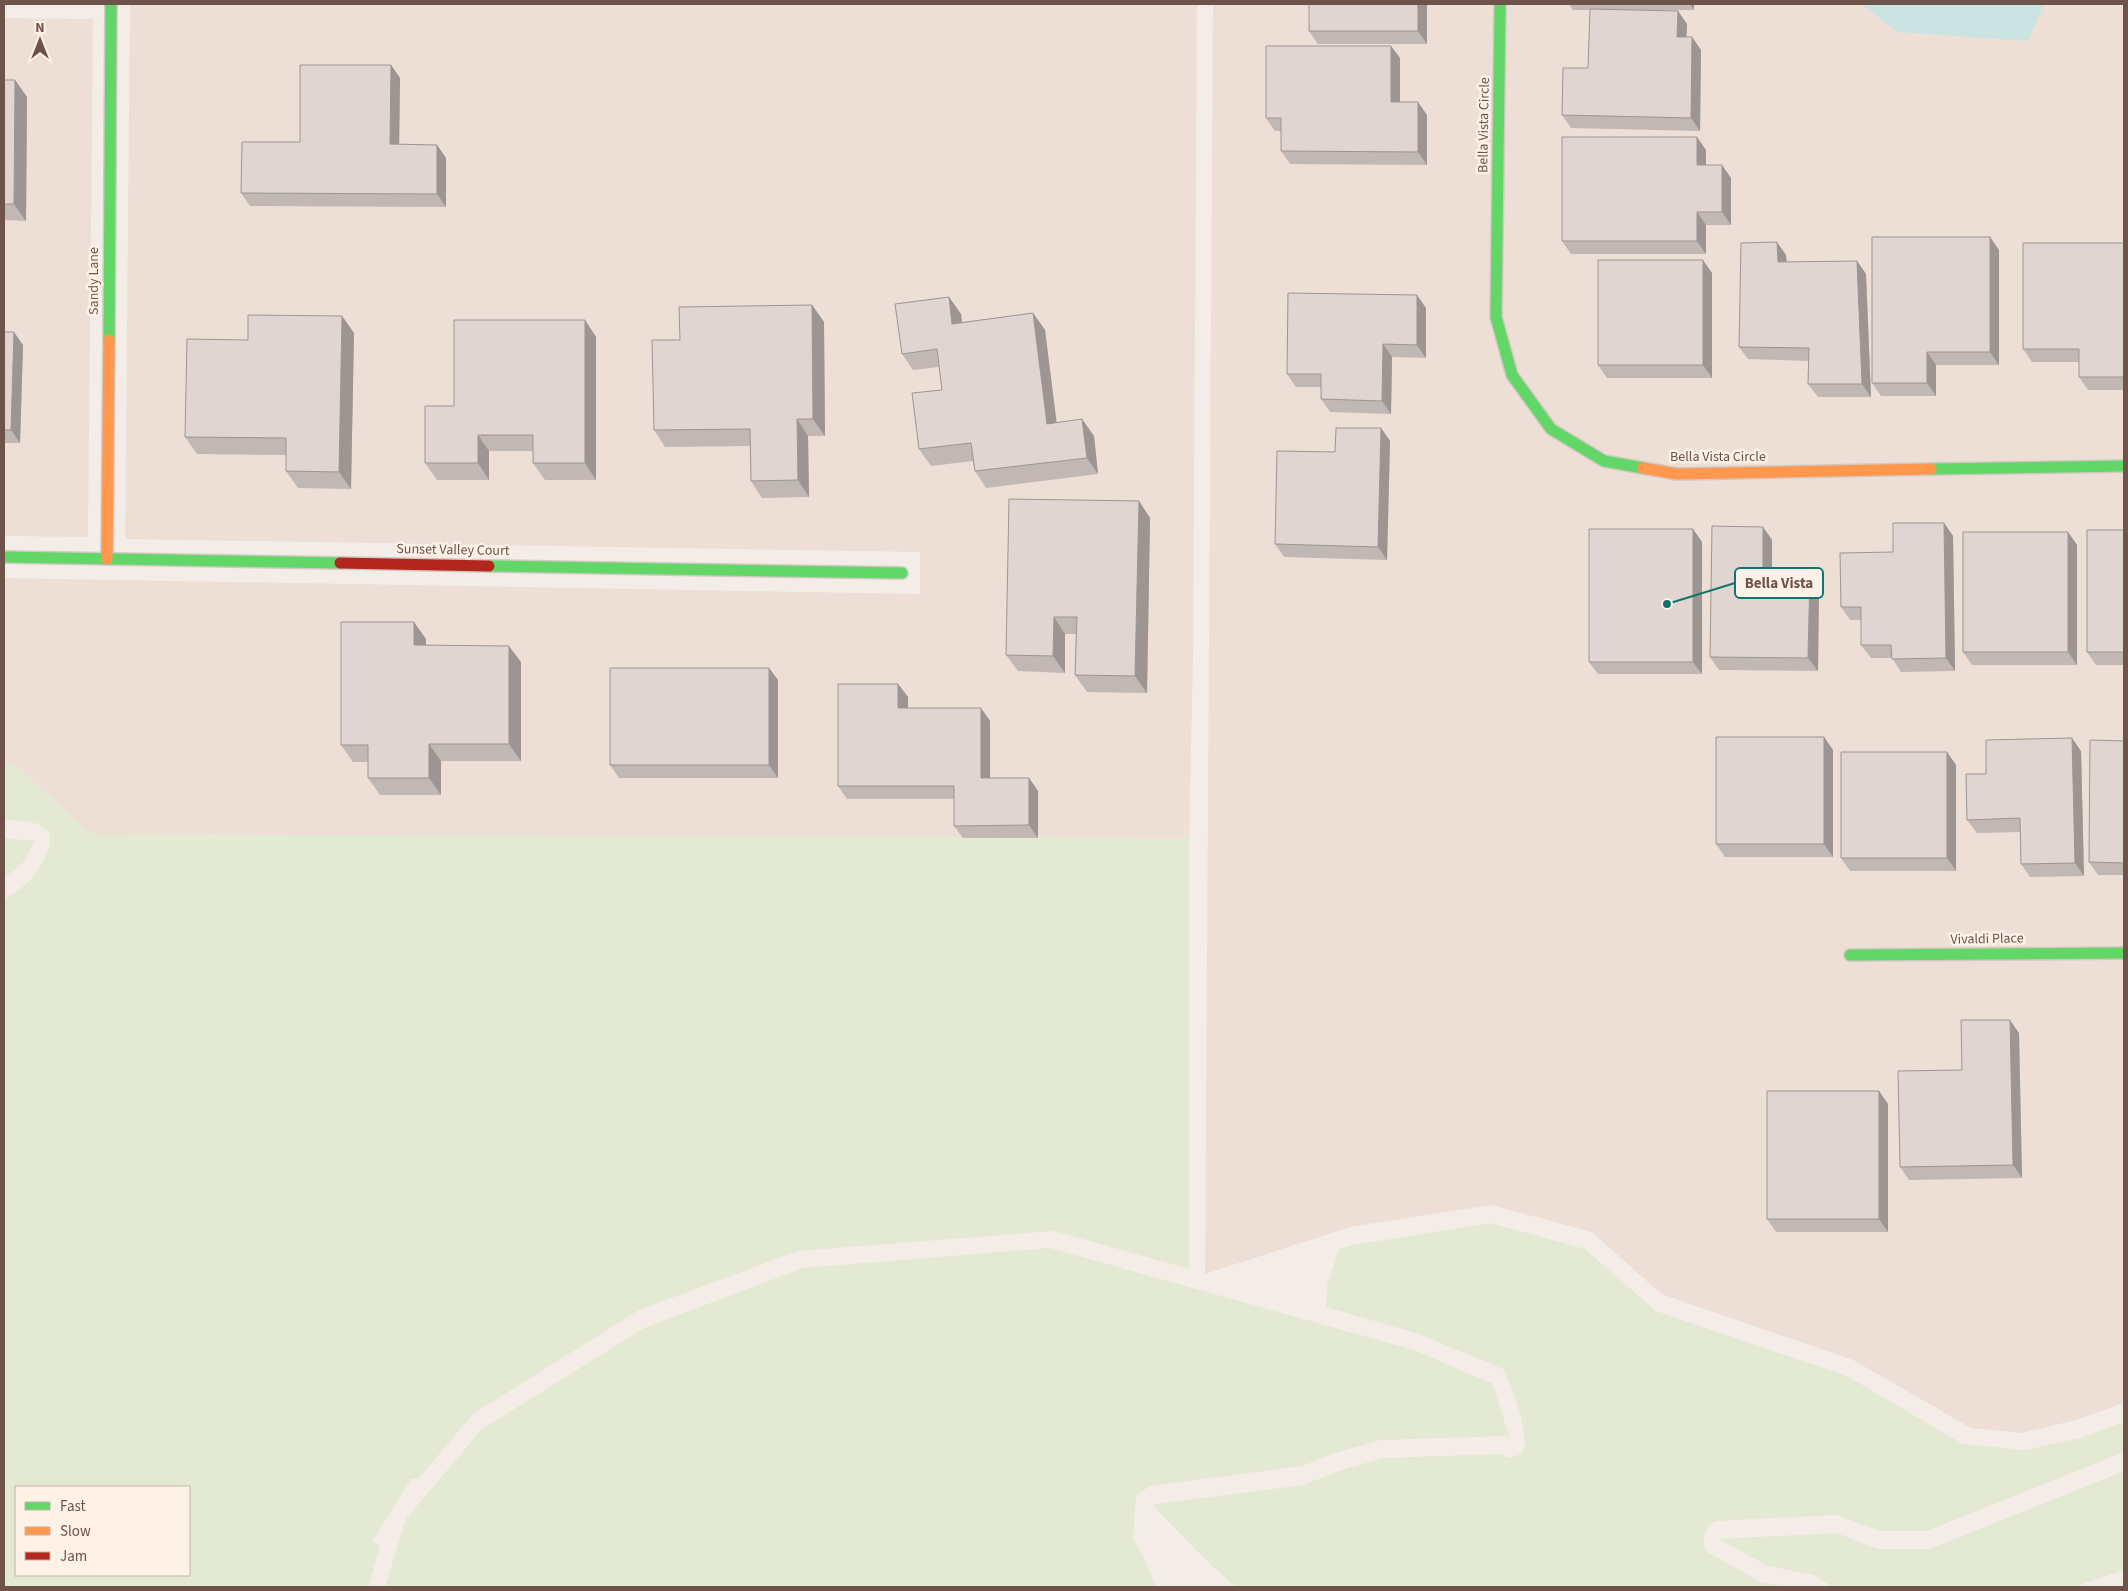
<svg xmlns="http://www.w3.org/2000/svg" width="2128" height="1591" font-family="'Source Sans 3',sans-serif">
	<rect width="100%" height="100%" fill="#f4ede7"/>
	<path fill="#eddfd5" d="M130 4H1197L1193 658 1189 838 91 834 14 764H4V578L920 594V552L125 539Z
		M1213 4H2124V1403L2076 1420 2022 1433 1971 1428 1853 1360 1661 1294 1592 1232 1491 1205 1350 1227 1205 1274Z
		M4 18 93 19 88 537 4 536Z"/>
	<path fill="#e3e9d3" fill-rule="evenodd" d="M4 764H14L91 834 1189 838V1269L1054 1231 798 1251 639 1310 473 1414 419 1478 411 1479 373 1540 380 1547 368 1587H4V900C12 894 24 887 31 879 40 869 59 838 45 828 35 820 16 821 4 820ZM16 1487H189V1575H16Z
		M4 838 35 841 22 864 4 878Z
		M1490 1223 1585 1249 1656 1311 1847 1376 1963 1444 2025 1450 2080 1438 2124 1422V1452L1927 1531H1880L1836 1515 1717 1521 1708 1525 1703 1542 1707 1552 1761 1582 1785 1587H1236L1212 1566 1153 1506 1155 1504 1303 1485 1339 1471 1383 1458 1501 1454 1509 1458C1516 1456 1522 1455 1524 1448 1529 1433 1511 1382 1503 1369L1419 1334 1326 1307 1327 1286 1339 1249 1353 1245Z
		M1050 1248 1414 1350 1493 1384 1510 1440 1506 1436 1381 1440 1335 1453 1302 1466 1150 1486 1136 1496 1133 1539 1143 1555 1156 1587H385L406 1519 481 1430 644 1328 803 1268Z
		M2124 1471V1570L2073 1587H1833L1814 1575 1768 1566 1718 1539 1837 1533 1877 1549H1930Z"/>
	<path fill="#cbe4e2" d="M1861 4H2044L2028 41 1897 32Z"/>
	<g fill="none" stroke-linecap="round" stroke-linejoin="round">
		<g stroke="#d3c9c4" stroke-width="14">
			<path id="fast" d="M1500 4 1496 317 1512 375 1551 429 1604 461 1643 468
				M109 340 111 4
				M1931 469 2124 466
				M4 557 340 563
				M489 566 902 573
				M1850 955 2124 953"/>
		</g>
		<g stroke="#d3c9c4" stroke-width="14">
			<path id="slow" d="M1643 468 1677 474 1931 469
				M107 559 109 340"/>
		</g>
		<g stroke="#d3c9c4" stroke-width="14">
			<path id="jam" d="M340 563 489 566"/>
		</g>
		<use href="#fast" stroke="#63d668" stroke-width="11"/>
		<use href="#slow" stroke="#ff974d" stroke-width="11"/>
		<use href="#jam" stroke="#b3261e" stroke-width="11"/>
	</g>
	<path fill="#c1b7b3" d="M1427 4V44H1318L1309 31Z
		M1569 4H1694V10H1603L1678 11 1687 24 1686 37H1692L1701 50 1700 131 1571 128 1562 115 1588 68 1590 10H1573Z
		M1391 46 1400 58V102L1427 115V165L1290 164 1281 151V131H1275L1266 118Z
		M391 65 400 78 399 144 437 145 446 158V207L250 206 241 193Z
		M4 80H15L27 97 26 221 4 220Z
		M1706 150V165L1731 178V225H1706V254H1571L1562 241Z
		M2124 243V390H2088L2079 377V362H2032L2023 349Z
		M1999 250V365H1936V396H1881L1872 383Z
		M1786 255 1787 262 1857 261 1866 274 1871 397H1818L1808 384 1809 361 1748 359 1739 347Z
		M1712 273V378H1607L1598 365Z
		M949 297 961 314 962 322 1033 313 1045 330 1056 423 1094 436 1098 474 986 488 975 471 973 461 931 466 919 449 942 390 939 367 913 370 902 354Z
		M812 305 824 322 825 436H808L809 497 762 498 751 481 750 446 665 447 654 430 680 340Z
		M1426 308V358L1392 357 1391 414 1330 412 1321 399V387H1296L1287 374Z
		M342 316 354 333 351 489 298 488 286 471V455L197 454 185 437 248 340Z
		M585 320 596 337V480H545L533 463V451H489V480H437L425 463 454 406Z
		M4 332 23 345 20 443H4Z
		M1381 428 1390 441 1387 560 1284 557 1275 544 1335 452Z
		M1139 501 1150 518 1147 693 1087 692 1075 675 1076 634H1065V673L1018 671 1006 655Z
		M1944 523 1953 536 1955 671 1901 672 1892 658H1871L1861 645V620H1850L1841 607Z
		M1763 527 1772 540V570L1810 571 1819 584 1818 671 1719 670 1710 657Z
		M1693 529 1702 542V674H1598L1589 662Z
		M2124 530V665H2096L2087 652Z
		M2068 532 2077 545V665H1972L1963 652Z
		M426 639V645L521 662V761H441V795H380L368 778V762H353L341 745Z
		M769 668 778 680V778H619L610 765Z
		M898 684 908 697V708H981L990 721V778H1029L1038 791V838H963L954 826V799H847L838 786Z
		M1824 737 1833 750V857H1725L1716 844Z
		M2124 741V875H2098L2089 862Z
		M2081 751 2084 876 2030 877 2021 864 2020 832 1977 833 1967 820 1986 774Z
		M1947 752 1956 765V871H1850L1841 858Z
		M2019 1033 2022 1178 1909 1180 1900 1167 1962 1070Z
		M1879 1091 1888 1104V1232H1776L1767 1219Z"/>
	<path fill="#9d9592" d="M1418 4H1427V44L1418 31Z
		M1690 4H1694V10Z
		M1678 11 1687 24 1686 50 1677 37Z
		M1692 37 1701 50 1700 131 1691 118Z
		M1391 46 1400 58V115L1391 102Z
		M391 65 400 78 399 157 390 144Z
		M15 80 27 97 26 221 14 204Z
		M1418 102 1427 115V165L1418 152Z
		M1697 137 1706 150V178L1697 165Z
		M437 145 446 158V207L437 194Z
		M1722 165 1731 178V225L1722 212Z
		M1697 212 1706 225V254L1697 241Z
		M1990 237 1999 250V365L1990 352Z
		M1777 242 1786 255 1787 275 1778 262Z
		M1703 260 1712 273V378L1703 365Z
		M1857 261 1866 274 1871 397 1862 384Z
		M1417 295 1426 308V358L1417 345Z
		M949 297 961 314 964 340 952 324Z
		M812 305 824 322 825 436 813 419Z
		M1033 313 1045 330 1059 441 1047 424Z
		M342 316 354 333 351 489 339 472Z
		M585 320 596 337V480L585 463Z
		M14 332 23 345 20 443 11 430Z
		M1383 344 1392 357 1391 414 1382 401Z
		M1927 352 1936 365V396L1927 383Z
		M797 419 808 436 809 497 798 480Z
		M1082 419 1094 436 1098 474 1087 458Z
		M1381 428 1390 441 1387 560 1378 547Z
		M478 435 489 451V480L478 463Z
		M1139 501 1150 518 1147 693 1135 676Z
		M1944 523 1953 536 1955 671 1946 658Z
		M1763 527 1772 540V583L1763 570Z
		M1693 529 1702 542V674L1693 662Z
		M2068 532 2077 545V665L2068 652Z
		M1810 571 1819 584 1818 671 1808 658Z
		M1054 617 1065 634V673L1053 656Z
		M414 622 426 639V662L414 645Z
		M509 646 521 662V761L509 744Z
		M769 668 778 680V778L769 765Z
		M898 684 908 697V721L898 708Z
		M981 708 990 721V791L981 778Z
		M1824 737 1833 750V857L1824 844Z
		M2072 738 2081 751 2084 876 2075 863Z
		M429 744 441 761V795L429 778Z
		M1947 752 1956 765V871L1947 858Z
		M1029 778 1038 791V838L1029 825Z
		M2010 1020 2019 1033 2022 1178 2013 1165Z
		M1879 1091 1888 1104V1232L1879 1219Z"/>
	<path fill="#e0d5d0" stroke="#9d9592" d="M1309 4H1418V31H1309Z
		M1590 9 1678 11 1677 37H1692L1691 118 1562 115 1563 68H1588Z
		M1266 46H1391V102H1418V152L1281 151V118H1266Z
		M300 65H391L390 144 437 145V194L241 193 242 142H300Z
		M4 80H15L14 204H4Z
		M1562 137H1697V165H1722V212H1697V241H1562Z
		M1872 237H1990V352H1927V383H1872Z
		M1777 242 1778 262 1857 261 1862 384H1808L1809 348 1739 347 1741 243Z
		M2023 243H2124V377H2079V349H2023Z
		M1598 260H1703V365H1598Z
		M1288 293 1417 295V345L1383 344 1382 401 1321 399V374H1287Z
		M949 297 952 324 1033 313 1047 424 1082 419 1087 458 975 471 971 443 919 449 912 393 942 390 937 349 902 354 895 304Z
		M812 305 813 419H797L798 480 751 481 750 429 654 430 652 340H680L679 307Z
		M248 315 342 316 339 472 286 471V438L185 437 187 339 248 340Z
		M454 320H585V463H533V435H478V463H425V406H454Z
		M4 332H14L11 430H4Z
		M1336 428H1381L1378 547 1275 544 1277 451 1335 452Z
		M1009 499 1139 501 1135 676 1075 675 1077 617H1054L1053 656 1006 655Z
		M1893 523H1944L1946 658 1892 659 1891 645H1861V607H1841L1840 553 1893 552Z
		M1712 526 1763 527V570L1810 571 1808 658 1710 657Z
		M1589 529H1693V662H1589Z
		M2087 530H2124V652H2087Z
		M1963 532H2068V652H1963Z
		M341 622H414V645L509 646V744H429V778H368V745H341Z
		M610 668H769V765H610Z
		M838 684H898V708H981V778H1029V825L954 826V786H838Z
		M1716 737H1824V844H1716Z
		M2072 738 2075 863 2021 864 2020 818 1967 820 1966 774H1986V740Z
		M2090 740 2124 741V863L2089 862Z
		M1841 752H1947V858H1841Z
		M1961 1020H2010L2013 1165 1900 1167 1898 1071 1962 1070Z
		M1767 1091H1879V1219H1767Z"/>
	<g text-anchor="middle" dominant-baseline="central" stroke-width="5" stroke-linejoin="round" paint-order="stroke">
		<g font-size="14" fill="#6e534b" stroke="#fdf1e8">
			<text transform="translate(1484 125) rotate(-89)">Bella Vista Circle</text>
			<text transform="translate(94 281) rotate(-90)">Sandy Lane</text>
			<text x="1718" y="457">Bella Vista Circle</text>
			<text transform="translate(453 550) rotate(1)">Sunset Valley Court</text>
			<text transform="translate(1987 939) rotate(-1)">Vivaldi Place</text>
		</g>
	</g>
	<path fill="none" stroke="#0f766e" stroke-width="2" d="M1667 604L1735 583"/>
	<circle fill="#0f766e" stroke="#fdf1e8" stroke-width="2" cx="1667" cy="604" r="5"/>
	<rect fill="#fdf1e8" stroke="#0f766e" stroke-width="2" x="1735" y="568" width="88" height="30" rx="5"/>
	<g font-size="15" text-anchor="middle" font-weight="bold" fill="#6e534b">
		<text x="1779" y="588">Bella Vista</text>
	</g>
	<rect width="2128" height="1591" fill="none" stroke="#6e534b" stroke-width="10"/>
	<rect x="15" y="1486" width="175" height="90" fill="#fdf1e8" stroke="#c4b2a9"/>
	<rect x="25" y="1502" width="25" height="8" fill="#63d668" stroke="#c4b2a9"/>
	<text x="60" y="1511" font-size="15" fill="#6e534b">Fast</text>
	<rect x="25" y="1527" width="25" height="8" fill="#ff974d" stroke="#c4b2a9"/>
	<text x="60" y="1536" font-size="15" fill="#6e534b">Slow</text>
	<rect x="25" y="1552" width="25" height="8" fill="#b3261e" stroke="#c4b2a9"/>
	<text x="60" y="1561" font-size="15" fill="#6e534b">Jam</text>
	<g transform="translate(40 40)" stroke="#fdf1e8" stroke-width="4" paint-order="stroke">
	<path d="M0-4L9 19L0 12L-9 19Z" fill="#6e534b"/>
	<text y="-8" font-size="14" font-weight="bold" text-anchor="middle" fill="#6e534b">N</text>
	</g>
</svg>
